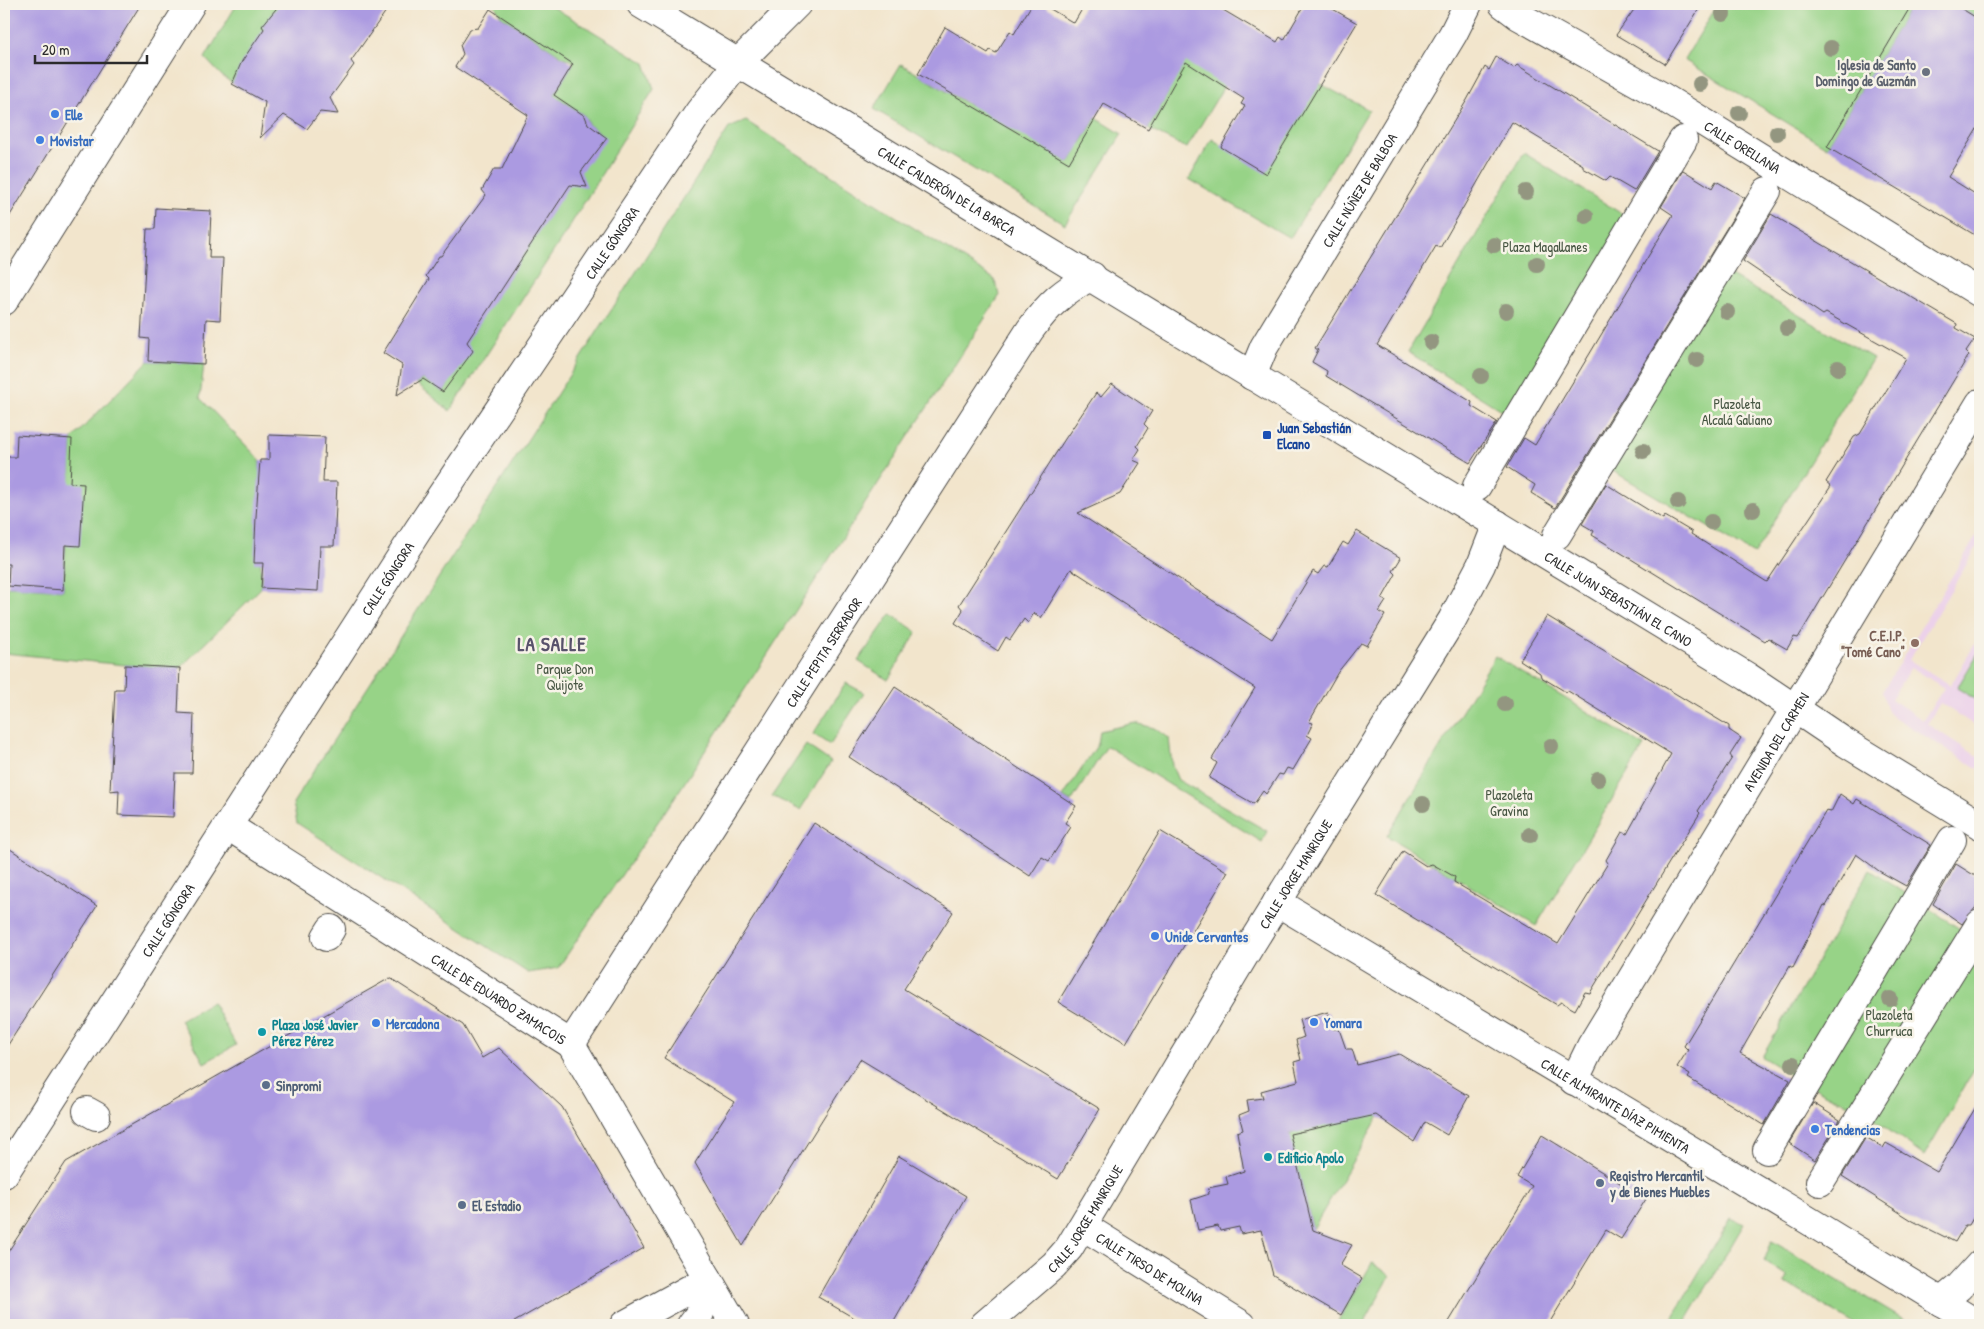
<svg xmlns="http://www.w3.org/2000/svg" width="1984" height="1329" font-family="'Patrick Hand',sans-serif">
	<rect width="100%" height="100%" fill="#f7f3e8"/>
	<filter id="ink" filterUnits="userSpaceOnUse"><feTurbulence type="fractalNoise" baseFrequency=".02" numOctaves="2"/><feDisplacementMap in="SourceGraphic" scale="10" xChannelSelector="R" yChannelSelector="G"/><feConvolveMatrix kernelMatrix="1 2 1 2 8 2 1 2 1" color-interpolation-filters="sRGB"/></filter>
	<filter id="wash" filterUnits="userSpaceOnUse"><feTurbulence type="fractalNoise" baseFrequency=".0096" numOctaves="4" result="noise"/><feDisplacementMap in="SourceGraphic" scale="20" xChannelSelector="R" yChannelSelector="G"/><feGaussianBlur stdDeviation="1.12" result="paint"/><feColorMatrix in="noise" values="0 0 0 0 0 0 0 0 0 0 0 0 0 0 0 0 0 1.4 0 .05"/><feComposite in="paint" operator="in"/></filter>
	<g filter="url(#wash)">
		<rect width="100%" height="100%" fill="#f2e5cc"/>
		<path fill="#ecd1ea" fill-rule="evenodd" d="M1980 530V542L1909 660 1951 685 1980 635V650L1957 688 1980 702V729L1940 703 1927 724 1980 758V770L1889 714 1882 692ZM1911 667 1944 688 1923 720 1891 699Z"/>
		<path fill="#97d387" stroke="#617f59" d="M237 4H292L241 89 222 76 205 58Z
			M494 4H548L645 63 654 89 566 232 450 411 416 383 423 379 443 392 448 385 443 378 600 133 588 124 585 116 554 95 574 62 563 57 501 16Z
			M1718 4H1912L1827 147 1684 60Z
			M1954 4H1980V20Z
			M1175 50 1226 83 1187 148 1148 129 1168 93Z
			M901 64 969 105 971 102 1069 163 1096 118 1122 134 1065 224 874 109Z
			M1317 82 1369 110 1290 238 1189 179 1212 139 1266 173Z
			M746 121 994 279 1000 295 681 788 558 968 528 973 297 823 293 803 729 128Z
			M1524 153 1635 222 1517 420 1408 352Z
			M1719 269 1873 358 1754 554 1601 464Z
			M148 361 204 364 200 398 260 460 261 588 180 668 125 665 4 653V591L8 586 63 590 72 439Z
			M891 614 917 632 888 680 858 661Z
			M1980 650V702L1957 688Z
			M1495 656 1644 746 1536 926 1387 836Z
			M846 683 864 693 830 745 813 734Z
			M1135 723 1154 728 1169 738 1172 766 1178 780 1267 831 1262 842 1107 746 1071 802 1063 797 1098 744 1100 731Z
			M806 745 831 762 800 810 772 796Z
			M1870 870 1980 942V1060L1924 1156 1864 1112 1806 1084 1762 1057Z
			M212 1002 236 1045 204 1063 180 1020Z
			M1382 1111 1313 1229 1289 1135 1334 1114Z
			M1731 1218 1744 1224 1684 1325H1668Z
			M1772 1241 1912 1325H1856L1784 1282 1787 1276 1764 1261Z
			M1372 1263 1390 1276 1363 1325H1336Z"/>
		<g id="blocks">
			<path fill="#ab9ae1" d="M4 4H141L4 225Z
				M280 4H391L351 61 354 65 330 98 338 114 320 112 307 129 284 115 260 138 265 102 232 84 242 61 264 29 262 26Z
				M1032 4H1042L1074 23 1085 4H1213L1277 42 1280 37 1284 40 1305 4H1324L1357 23 1266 174 1221 147 1245 106 1241 104 1244 99 1186 62 1148 129 1104 104 1069 163 918 74 945 27 988 53 990 50 996 53 1010 31 1014 34Z
				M1638 4H1702L1665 64 1616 35Z
				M1912 4H1954L1980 20V124L1948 177 1980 197V238L1827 147Z
				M490 9 573 64 554 95 585 116 588 124 607 138 581 172 587 187 570 185 467 342 473 351 443 392 423 379 397 395 402 365 383 353 429 279 426 276 439 256H441L486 195 482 190 494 169H502L528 115 455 67 463 54 460 45 470 29 478 28Z
				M1496 57 1514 68 1517 65 1658 151 1634 191 1610 177 1606 181 1583 168V165L1512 122 1440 248 1436 246 1377 345 1472 402 1471 406 1497 422 1470 463 1326 376 1327 371 1312 362 1318 350 1315 348 1467 100 1485 67 1489 70Z
				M1683 170 1712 188 1716 181 1745 198 1555 508 1531 493 1535 485 1507 467 1524 438 1535 445 1673 215 1661 207Z
				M156 208 211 211 209 258H223L220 320 206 319 204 364 148 361 149 339 141 338 147 229H155Z
				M1771 214 1957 324 1956 328 1975 339 1966 352 1969 355 1798 638 1794 637 1787 649 1768 638 1765 641 1657 575 1592 535 1594 531 1582 524 1606 484 1663 519 1665 516 1692 532 1691 534 1767 582 1831 486 1826 482 1854 437 1860 434 1906 358 1826 313 1823 315 1743 261Z
				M1112 384 1152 411 1144 424 1148 428 1137 446 1140 449 1133 460 1140 463 1120 494 1078 513 1272 639 1313 571 1318 574 1324 566 1328 567 1343 542 1348 545 1357 531 1401 558 1393 571 1396 574 1382 599 1386 601 1379 612 1385 615 1367 646 1361 643 1338 672 1309 722 1313 723 1307 735 1312 738 1293 770 1287 768 1283 775 1279 774 1266 794 1263 791 1254 804 1209 778 1217 763 1212 759 1255 688 1071 569 1041 618 1034 613 1028 623 1024 619 1010 640 1006 637 998 651 955 623 963 610 959 605 1065 439 1096 393 1101 397Z
				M17 435 72 439 70 483 84 484 80 546 65 545 63 590 8 586 9 564H4L6 457H16Z
				M269 435 325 437 323 482H337L336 506 334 546H320L318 591 261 588 263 563H254L256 517 260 460H269Z
				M1547 616 1729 726V730L1741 738 1730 755 1732 758 1698 811 1700 813 1667 866 1590 993 1585 992 1575 1010 1561 1002 1557 1005 1376 895 1403 851 1426 866 1432 864 1455 877 1454 882 1558 944 1608 863 1606 860 1622 832 1627 834 1671 754 1568 691 1566 692 1541 677 1540 673 1520 660Z
				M125 665 180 668 178 713 194 714 192 773H175L173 817 118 815 119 790 110 791 115 689H124Z
				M895 687 1076 806 1065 823 1071 827 1049 861 1042 857 1030 876 849 757Z
				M1840 794 1854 804 1857 799 1931 845 1906 886 1879 871 1856 854 1826 906 1824 905 1793 968 1790 966 1740 1053 1790 1080 1764 1125 1688 1078 1690 1075 1677 1067 1688 1050 1684 1046 1826 811 1831 812Z
				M814 823 953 912 904 989 1100 1109 1058 1179 860 1059 743 1246 695 1163 734 1102 664 1058Z
				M1160 831 1228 872 1126 1043 1058 1002Z
				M4 845 97 906 4 1051Z
				M1956 864 1980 879V902L1962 924 1933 904Z
				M390 978 463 1025 482 1058 499 1048 562 1107 644 1248 509 1325H4V1258L66 1162Z
				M1328 1012 1333 1029H1339L1346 1049H1352L1357 1065 1399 1054 1469 1096 1447 1135 1425 1122 1414 1142 1376 1115 1290 1134 1313 1230 1352 1245 1340 1265 1362 1278 1341 1315 1273 1275 1261 1230 1241 1234 1239 1227 1220 1231 1218 1226 1198 1230 1191 1200 1209 1194 1208 1188 1228 1184 1226 1177 1244 1171 1237 1132 1243 1130 1239 1115 1249 1111 1247 1100 1263 1098 1261 1091 1298 1081 1294 1062 1301 1060 1296 1040 1304 1037 1299 1020Z
				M1980 1100V1206L1969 1225H1965L1955 1242 1913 1221 1842 1176 1866 1137 1883 1148 1886 1143 1937 1172Z
				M1813 1103 1840 1120 1815 1160 1789 1143Z
				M1542 1135 1646 1199 1621 1239 1606 1230 1548 1325H1447L1532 1186 1517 1177Z
				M899 1156 966 1196 892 1325H866L818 1297Z"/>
		</g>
	</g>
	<g filter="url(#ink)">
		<use href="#blocks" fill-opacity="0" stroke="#494743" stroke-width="1"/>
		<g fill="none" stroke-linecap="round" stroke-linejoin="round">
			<g stroke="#494743" stroke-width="30">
				<g id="minor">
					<path id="s1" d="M641 4 1748 677 1846 743 1980 825"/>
					<path id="s2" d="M1503 4 1519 16 1658 94 1980 293"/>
					<path d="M4 301 191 4"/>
					<path id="s3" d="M1252 376 1264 347 1453 34 1468 4"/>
					<path d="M1477 486 1683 140"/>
					<path d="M1557 535 1767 191"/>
					<path id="s4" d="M228 826 571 1044 735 1325"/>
					<path id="s5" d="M1277 902 1806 1219 1979 1325"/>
					<path d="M326 937 331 929"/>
					<path id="s6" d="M571 1044 1030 330C1049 304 1063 291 1092 276"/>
					<path id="s7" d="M1574 1081 1591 1046 1980 403"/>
					<path d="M87 1111 96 1116"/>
					<path d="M1767 1150 1952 840"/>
					<path id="s8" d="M4 1174 418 530 699 112 738 63 797 4"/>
					<path d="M1820 1182 1980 924"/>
					<path id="s9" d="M1083 1226 1242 1325"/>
					<path d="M1941 1302 1959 1287 1980 1264"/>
					<path d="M624 1325 708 1279"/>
					<path d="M691 1325 700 1313 708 1279"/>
					<path id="s10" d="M984 1325 1054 1265 1069 1248 1250 946 1452 620 1481 565 1497 524"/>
				</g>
			</g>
			<use href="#minor" stroke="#fff" stroke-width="28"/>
		</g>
		<g fill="#939680">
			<circle cx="1723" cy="14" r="8"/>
			<circle cx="1831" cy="48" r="8"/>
			<circle cx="1700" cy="84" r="8"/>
			<circle cx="1739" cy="113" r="8"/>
			<circle cx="1777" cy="133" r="8"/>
			<circle cx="1526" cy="192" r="8"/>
			<circle cx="1586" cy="216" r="8"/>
			<circle cx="1494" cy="245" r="8"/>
			<circle cx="1537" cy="264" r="8"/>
			<circle cx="1506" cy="311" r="8"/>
			<circle cx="1727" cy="312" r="8"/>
			<circle cx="1787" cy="328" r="8"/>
			<circle cx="1431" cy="342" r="8"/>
			<circle cx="1697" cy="360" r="8"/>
			<circle cx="1838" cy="368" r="8"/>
			<circle cx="1481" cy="376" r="8"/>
			<circle cx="1643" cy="451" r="8"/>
			<circle cx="1678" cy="502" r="8"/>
			<circle cx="1753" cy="510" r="8"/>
			<circle cx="1711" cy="522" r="8"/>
			<circle cx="1505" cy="704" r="8"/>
			<circle cx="1551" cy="746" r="8"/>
			<circle cx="1598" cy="779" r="8"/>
			<circle cx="1423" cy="804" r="8"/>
			<circle cx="1530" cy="835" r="8"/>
			<circle cx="1890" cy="999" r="8"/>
			<circle cx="1793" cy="1064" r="8"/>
		</g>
	</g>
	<circle fill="#6b7280" stroke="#f7f3e8" stroke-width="2" cx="1926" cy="72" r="5"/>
	<g fill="#3f7fe0" stroke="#f7f3e8" stroke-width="2">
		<circle cx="55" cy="114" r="5"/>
		<circle cx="40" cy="140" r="5"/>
		<circle cx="1155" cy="936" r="5"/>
		<circle cx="1314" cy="1022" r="5"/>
		<circle cx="376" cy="1023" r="5"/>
		<circle cx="1815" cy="1129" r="5"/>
	</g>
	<rect fill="#1a4fb4" stroke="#f7f3e8" stroke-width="2" x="1262" y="430" width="10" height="10" rx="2.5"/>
	<circle fill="#8d6e63" stroke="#f7f3e8" stroke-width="2" cx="1915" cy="643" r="5"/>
	<g fill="#0f9aa8" stroke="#f7f3e8" stroke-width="2">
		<circle cx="262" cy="1032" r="5"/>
		<circle cx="1268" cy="1157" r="5"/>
	</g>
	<g fill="#5c6f8a" stroke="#f7f3e8" stroke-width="2">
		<circle cx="266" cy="1085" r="5"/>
		<circle cx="1600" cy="1183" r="5"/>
		<circle cx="462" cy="1205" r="5"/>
	</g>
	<g text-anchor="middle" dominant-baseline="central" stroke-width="5" stroke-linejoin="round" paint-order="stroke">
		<g font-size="14" font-weight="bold" fill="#5b616d" stroke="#f7f3e8" text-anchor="end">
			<text x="1916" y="64">Iglesia de Santo<tspan x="1916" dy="16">Domingo de Guzmán</tspan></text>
		</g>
		<g font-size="14" font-weight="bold" fill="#366cbe" stroke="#f7f3e8" text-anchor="start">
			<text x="65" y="114">Elle</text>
			<text x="50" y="140">Movistar</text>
			<text x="1165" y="936">Unide Cervantes</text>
			<text x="1324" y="1022">Yomara</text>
			<text x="386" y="1023">Mercadona</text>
			<text x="1825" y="1129">Tendencias</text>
		</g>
		<g font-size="14" fill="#2b2b2b" stroke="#f7f3e8">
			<text stroke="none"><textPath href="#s2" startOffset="279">CALLE ORELLANA</textPath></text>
			<text stroke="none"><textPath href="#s1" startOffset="358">CALLE CALDERÓN DE LA BARCA</textPath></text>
			<text stroke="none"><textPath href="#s3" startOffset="215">CALLE NÚÑEZ DE BALBOA</textPath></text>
			<text stroke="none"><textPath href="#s8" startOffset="1112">CALLE GÓNGORA</textPath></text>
			<text stroke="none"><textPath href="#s8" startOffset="708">CALLE GÓNGORA</textPath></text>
			<text stroke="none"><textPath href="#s1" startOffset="1144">CALLE JUAN SEBASTIÁN EL CANO</textPath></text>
			<text stroke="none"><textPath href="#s6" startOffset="466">CALLE PEPITA SERRADOR</textPath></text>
			<text stroke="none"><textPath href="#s7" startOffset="395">AVENIDA DEL CARMEN</textPath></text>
			<text stroke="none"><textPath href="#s10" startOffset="552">CALLE JORGE MANRIQUE</textPath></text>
			<text stroke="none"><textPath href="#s8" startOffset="302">CALLE GÓNGORA</textPath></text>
			<text stroke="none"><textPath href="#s4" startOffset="321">CALLE DE EDUARDO ZAMACOIS</textPath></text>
			<text stroke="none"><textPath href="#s5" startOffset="395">CALLE ALMIRANTE DÍAZ PIMIENTA</textPath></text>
			<text stroke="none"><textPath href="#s10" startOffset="148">CALLE JORGE MANRIQUE</textPath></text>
			<text stroke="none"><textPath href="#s9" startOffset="79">CALLE TIRSO DE MOLINA</textPath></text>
		</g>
		<g font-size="14" fill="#465542" stroke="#f7f3e8">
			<text x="1545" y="246">Plaza Magallanes</text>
			<text x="1737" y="403">Plazoleta<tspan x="1737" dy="16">Alcalá Galiano</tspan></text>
			<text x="565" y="668">Parque Don<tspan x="565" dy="16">Quijote</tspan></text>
			<text x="1509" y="794">Plazoleta<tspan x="1509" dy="16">Gravina</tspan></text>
			<text x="1889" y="1014">Plazoleta<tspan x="1889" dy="16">Churruca</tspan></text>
		</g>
		<g font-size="14" font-weight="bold" fill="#164399" stroke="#f7f3e8" text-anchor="start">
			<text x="1277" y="427">Juan Sebastián<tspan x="1277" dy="16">Elcano</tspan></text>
		</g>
		<g font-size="14" font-weight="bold" fill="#785e54" stroke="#f7f3e8" text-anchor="end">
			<text x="1905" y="635">C.E.I.P.<tspan x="1905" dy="16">"Tomé Cano"</tspan></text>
		</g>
		<g font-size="14" font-weight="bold" fill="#0d838f" stroke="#f7f3e8" text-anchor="start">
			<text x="272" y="1024">Plaza José Javier<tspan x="272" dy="16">Pérez Pérez</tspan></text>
			<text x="1278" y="1157">Edificio Apolo</text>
		</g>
		<g font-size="14" font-weight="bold" fill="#4e5e75" stroke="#f7f3e8" text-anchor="start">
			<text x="276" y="1085">Sinpromi</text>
			<text x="1610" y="1175">Registro Mercantil<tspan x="1610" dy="16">y de Bienes Muebles</tspan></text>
			<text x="472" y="1205">El Estadio</text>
		</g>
		<g font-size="19" font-weight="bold" letter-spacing="1" fill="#58526b" stroke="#f7f3e8">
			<text x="552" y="644">LA SALLE</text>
		</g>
	</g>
	<rect width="1984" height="1329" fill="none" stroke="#f7f3e8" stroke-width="20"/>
	<path d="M35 55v8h112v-8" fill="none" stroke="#2b2b2b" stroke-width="2.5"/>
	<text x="42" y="55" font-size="15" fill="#2b2b2b" stroke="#f7f3e8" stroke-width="4" paint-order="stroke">20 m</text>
</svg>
